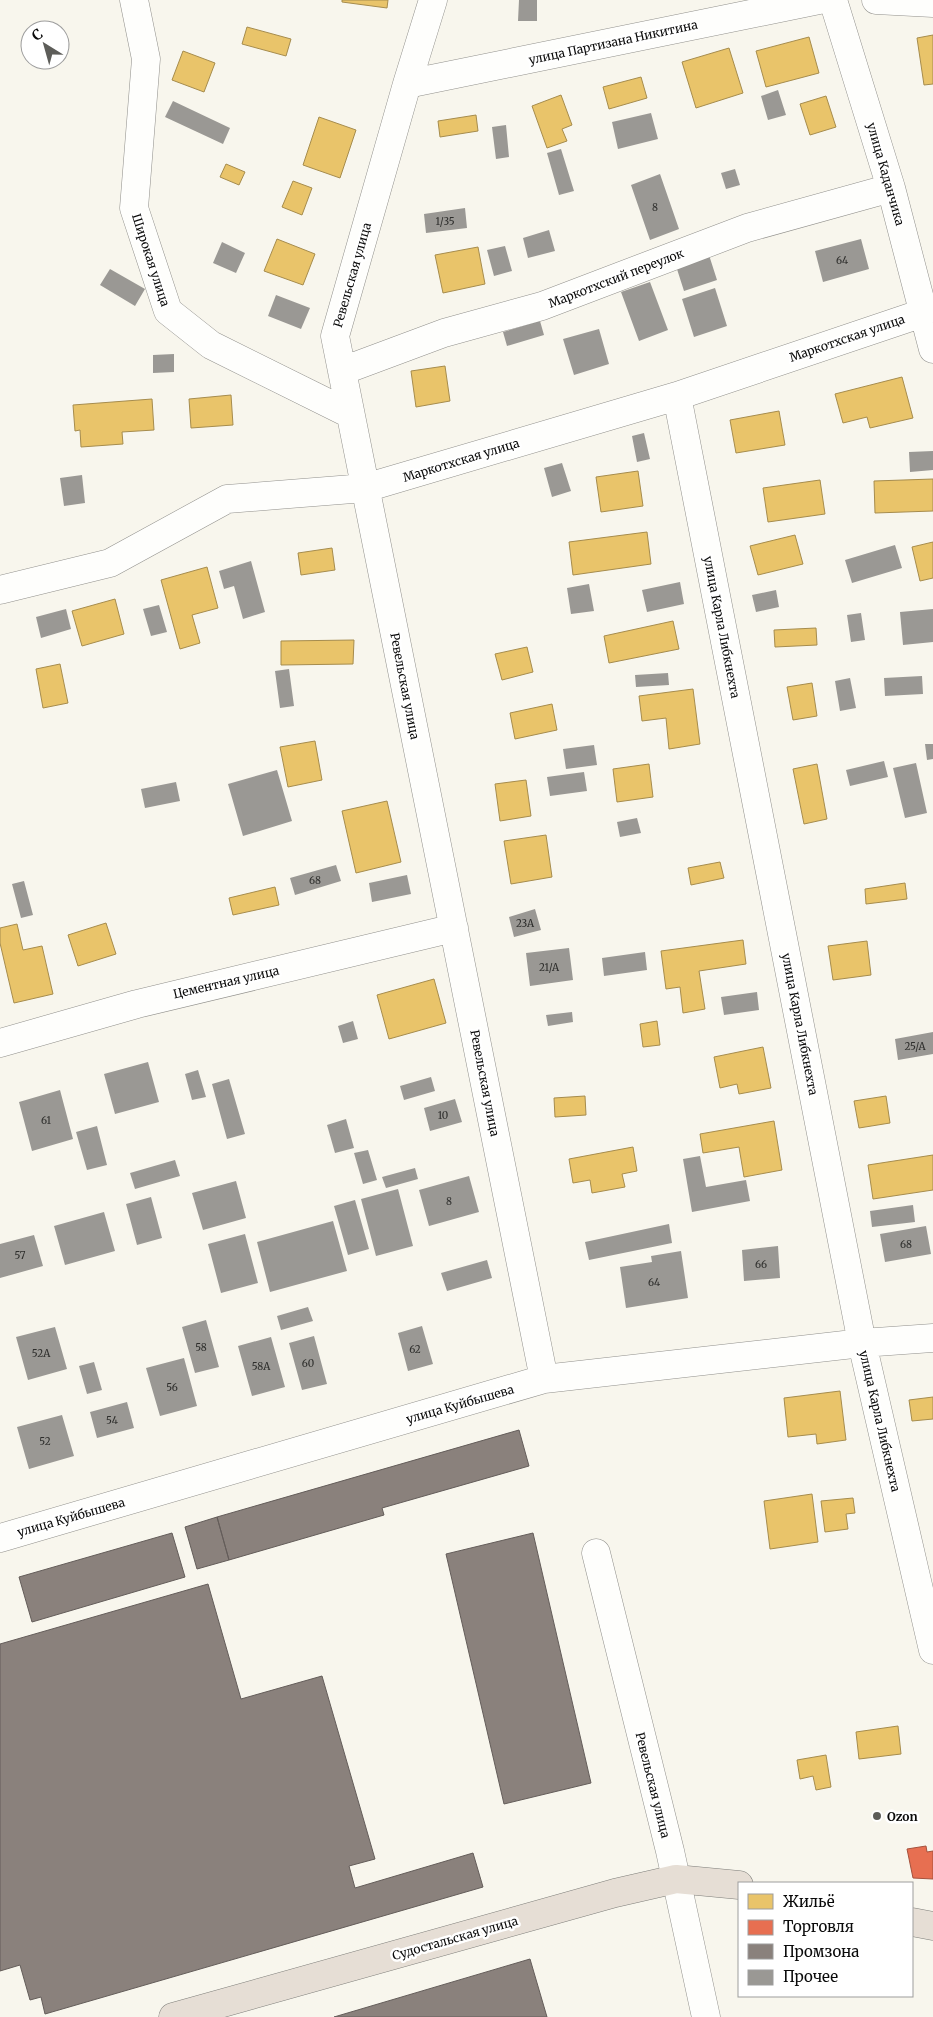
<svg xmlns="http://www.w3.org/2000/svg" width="933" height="2017" font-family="Merriweather,serif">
	<rect width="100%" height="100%" fill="#f8f6ed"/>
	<path fill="#e9c46a" stroke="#a68c4d" d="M342 0H388L387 8 342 2Z
		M247 27 291 39 286 56 242 44Z
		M933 35V84L924 85 917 38Z
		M809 37 819 73 766 87 756 51Z
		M729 48 743 93 696 108 682 62Z
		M183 51 215 63 204 92 172 80Z
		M641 77 647 98 609 109 603 87Z
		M561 95 572 125 562 129 567 141 547 148 532 106Z
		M826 96 836 127 810 135 800 104Z
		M476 115 478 131 440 137 438 121Z
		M319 117 356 130 340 178 303 165Z
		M226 164 245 172 239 185 220 177Z
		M293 181 312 188 302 215 282 207Z
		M277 239 315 254 303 285 264 271Z
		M478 247 485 284 443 293 435 255Z
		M445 366 450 401 416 407 411 371Z
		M902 377 913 418 870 428 867 417 843 423 835 394Z
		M231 395 233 425 191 428 189 399Z
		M152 399 154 430 122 432 123 444 81 447 80 430 75 431 73 405Z
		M779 411 785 445 736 453 730 420Z
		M638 471 643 506 601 512 596 477Z
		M933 479V511L875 513 874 481Z
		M820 480 825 514 768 522 763 488Z
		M647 532 651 564 573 575 569 542Z
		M795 535 803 564 758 575 750 546Z
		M933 542V578L920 581 912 547Z
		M332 548 335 570 301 575 298 553Z
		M207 567 218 608 192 615 200 643 180 649 161 580Z
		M115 599 124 634 82 646 72 611Z
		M673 621 679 649 609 663 604 636Z
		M816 628 817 645 775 647 774 630Z
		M354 640 353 664 281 665V641Z
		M527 647 533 672 502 680 495 654Z
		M60 664 68 703 43 708 36 669Z
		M812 683 817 716 793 720 787 687Z
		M693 689 700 744 669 749 666 718 642 721 639 696Z
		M552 704 557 730 515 739 510 713Z
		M315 741 322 780 288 787 280 747Z
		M649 764 653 797 617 802 613 769Z
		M817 764 827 819 804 824 793 769Z
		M526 780 531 816 500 821 495 784Z
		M387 801 401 862 356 873 342 811Z
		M546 835 552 877 511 884 504 841Z
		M720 862 724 878 691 885 688 868Z
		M905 883 907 899 866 904 865 889Z
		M275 887 279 905 233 915 229 898Z
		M106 923 116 954 78 966 68 935Z
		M17 924 23 950 42 946 53 994 14 1003 0 943V928Z
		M743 940 746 964 699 971 705 1009 683 1013 680 987 666 989 661 951Z
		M867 941 871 975 833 980 828 946Z
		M434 979 446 1023 389 1039 377 995Z
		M657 1021 660 1045 643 1047 640 1024Z
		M763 1047 771 1088 739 1094 737 1084 720 1088 714 1057Z
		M585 1096 586 1115 555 1117 554 1098Z
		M886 1096 890 1123 859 1128 854 1101Z
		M774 1121 782 1170 744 1177 739 1147 703 1153 700 1134Z
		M633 1147 637 1171 622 1174 625 1187 592 1193 590 1180 573 1183 569 1159Z
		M933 1155V1190L873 1199 868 1165Z
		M840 1391 846 1440 817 1444 816 1434 788 1437 784 1398Z
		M933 1397V1419L912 1421 909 1400Z
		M812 1494 818 1542 770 1549 764 1501Z
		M853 1498 855 1513 846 1514 848 1529 825 1532 821 1501Z
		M898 1726 901 1754 859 1759 856 1732Z
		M826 1755 831 1787 816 1790 813 1776 800 1779 797 1760Z"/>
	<path fill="#e76f51" stroke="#a5513c" d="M926 1846 927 1852 933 1851V1879L913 1878 907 1849Z"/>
	<path fill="#8a817c" stroke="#645d5a" d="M519 1430 529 1466 382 1508 384 1515 229 1560 217 1517Z
		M217 1517 229 1560 197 1569 185 1527Z
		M172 1533 185 1577 32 1622 19 1577Z
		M533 1533 591 1783 504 1804 446 1554Z
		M208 1584 241 1699 322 1676 375 1859 349 1866 355 1888 473 1853 483 1887 45 2014 41 1997 30 2000 20 1965 0 1971V1644Z
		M530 1959 547 2017H334Z"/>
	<path fill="#9a9894" d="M519 0H537V21H518Z
		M778 90 786 115 768 120 761 96Z
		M173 101 230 128 223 144 165 117Z
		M651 113 658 139 618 149 612 122Z
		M506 125 509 157 496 159 492 127Z
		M561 149 574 191 559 195 547 153Z
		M735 169 740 185 726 189 721 173Z
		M660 174 679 229 650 240 631 185Z
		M465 208 467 228 426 233 424 214Z
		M549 230 555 251 528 258 523 238Z
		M861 239 869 269 823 282 815 251Z
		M222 242 245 253 236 273 213 263Z
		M505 246 512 271 494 276 487 250Z
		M709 255 717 280 684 291 676 266Z
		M110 269 145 289 135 306 100 285Z
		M650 282 668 330 639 341 621 292Z
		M715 288 727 326 694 337 682 299Z
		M276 295 310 308 301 329 268 316Z
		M540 321 544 335 507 346 503 332Z
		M599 329 609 364 574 375 563 339Z
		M174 354V372L153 373V355Z
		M644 433 650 459 637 462 632 436Z
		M933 451V470L910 472 909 452Z
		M562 463 571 491 552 497 544 468Z
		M82 475 85 503 64 506 60 478Z
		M895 545 902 568 852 583 845 560Z
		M251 561 265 612 243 619 234 586 224 589 219 571Z
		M680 582 684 604 647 612 642 590Z
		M589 584 594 611 571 614 567 588Z
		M776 590 779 607 756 612 752 595Z
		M159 605 167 632 151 636 143 609Z
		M66 609 71 629 41 638 36 617Z
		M933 609V642L903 645 900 612Z
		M861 613 865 640 851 642 847 615Z
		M289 669 294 706 280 708 275 671Z
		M668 673 669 685 636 687 635 675Z
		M922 676 923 694 885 696 884 678Z
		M850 678 856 708 840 711 835 681Z
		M925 744H933V759L927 760Z
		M594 745 597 765 566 769 563 749Z
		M884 761 888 777 850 786 846 770Z
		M916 763 927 813 905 818 893 768Z
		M277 770 292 821 243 836 228 784Z
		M584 772 587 791 550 796 547 777Z
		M176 782 180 801 145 808 141 789Z
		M637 818 641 833 620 837 617 822Z
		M336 865 341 881 295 895 290 878Z
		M407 875 411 894 372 902 369 883Z
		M24 881 33 915 21 918 12 884Z
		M535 909 541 930 514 937 509 917Z
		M569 948 573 980 530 986 526 953Z
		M645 952 647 970 604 976 602 958Z
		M757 992 759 1010 724 1015 721 997Z
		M572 1012 573 1022 548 1026 546 1015Z
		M353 1021 358 1039 343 1043 338 1026Z
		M933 1032V1054L898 1060 895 1039Z
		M148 1062 159 1102 115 1114 104 1074Z
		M198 1070 206 1097 192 1100 185 1074Z
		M431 1077 435 1091 404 1100 400 1086Z
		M229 1079 245 1134 227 1139 212 1084Z
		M60 1090 73 1139 32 1151 19 1102Z
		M455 1099 462 1122 430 1131 424 1108Z
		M346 1119 354 1148 335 1153 327 1125Z
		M97 1126 107 1165 87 1170 76 1132Z
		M368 1150 377 1180 363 1184 354 1153Z
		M700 1156 706 1187 746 1180 750 1201 692 1212 683 1159Z
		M175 1160 180 1176 135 1189 130 1173Z
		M415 1168 418 1179 386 1188 382 1177Z
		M469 1176 479 1212 429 1226 419 1190Z
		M236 1181 246 1218 203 1230 192 1193Z
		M398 1189 413 1246 376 1256 361 1199Z
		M151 1197 162 1238 137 1245 126 1204Z
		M355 1200 369 1249 348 1255 334 1206Z
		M913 1205 915 1222 872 1227 870 1211Z
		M104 1212 115 1251 65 1265 54 1226Z
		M333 1221 347 1271 270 1292 257 1242Z
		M669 1224 672 1243 589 1260 585 1242Z
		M926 1226 931 1254 885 1262 880 1234Z
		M245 1234 258 1283 221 1293 208 1244Z
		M34 1235 43 1266 0 1278V1244Z
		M778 1246 780 1278 744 1281 742 1250Z
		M681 1251 688 1298 626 1308 620 1267 652 1262 651 1256Z
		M487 1260 492 1278 447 1291 441 1273Z
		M308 1307 313 1321 281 1330 277 1316Z
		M206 1320 219 1367 195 1373 182 1327Z
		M422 1326 433 1364 408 1371 398 1333Z
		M55 1327 67 1369 28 1380 16 1337Z
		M314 1336 327 1384 302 1390 289 1343Z
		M271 1337 285 1387 252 1396 238 1346Z
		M184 1358 197 1406 160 1416 146 1368Z
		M94 1362 102 1390 87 1394 79 1366Z
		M127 1402 134 1428 97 1438 90 1412Z
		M62 1415 74 1456 29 1469 17 1427Z"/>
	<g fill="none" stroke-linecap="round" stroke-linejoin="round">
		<g stroke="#91908c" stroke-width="29">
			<path id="minor" d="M134 0 146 59 134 208 168 311 211 345 350 414
				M433 0 407 84 335 336 544 1379
				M833 0 891 188 933 349
				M876 0 933 3
				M407 84 819 0
				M342 371 444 333 542 306 747 228 891 188
				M677 396 862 1343 933 1650
				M0 590 110 563 227 499 365 488 677 396 923 313
				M0 1043 137 1004 454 928
				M0 1538 544 1379 862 1343 933 1338
				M596 1553 670 1851 706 2017"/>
		</g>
		<g stroke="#7e7e7a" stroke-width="29">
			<path id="highway" d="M912 1922 933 1926
				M173 2017 615 1893 676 1879 739 1885"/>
		</g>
		<use href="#minor" stroke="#fefefc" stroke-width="28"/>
		<use href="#highway" stroke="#e6ded5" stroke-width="28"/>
	</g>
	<circle fill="#5d5d59" stroke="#fff" stroke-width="2" cx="877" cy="1816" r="5"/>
	<g text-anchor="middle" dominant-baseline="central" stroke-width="5" stroke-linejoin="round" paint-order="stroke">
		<g font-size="10" fill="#2e2e2c">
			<text x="655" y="207">8</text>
			<text x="445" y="221">1/35</text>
			<text x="842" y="260">64</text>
			<text x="315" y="880">68</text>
			<text x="525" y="923">23А</text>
			<text x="549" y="967">21/А</text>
			<text x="915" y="1046">25/А</text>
			<text x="443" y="1115">10</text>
			<text x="46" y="1120">61</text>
			<text x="449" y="1201">8</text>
			<text x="906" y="1244">68</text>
			<text x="20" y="1255">57</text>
			<text x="761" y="1264">66</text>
			<text x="654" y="1282">64</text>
			<text x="201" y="1347">58</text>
			<text x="415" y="1349">62</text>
			<text x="41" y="1353">52А</text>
			<text x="308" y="1363">60</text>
			<text x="261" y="1366">58А</text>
			<text x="172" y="1387">56</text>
			<text x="112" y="1420">54</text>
			<text x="45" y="1441">52</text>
		</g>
		<g font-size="12" fill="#0a0a0a" stroke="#fff">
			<text transform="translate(613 42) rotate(-12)">улица Партизана Никитина</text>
			<text transform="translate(886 174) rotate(74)">улица Каданчика</text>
			<text transform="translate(151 260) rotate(72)">Широкая улица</text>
			<text transform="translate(352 275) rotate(-74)">Ревельская улица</text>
			<text transform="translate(616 278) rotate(-21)">Маркотхский переулок</text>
			<text transform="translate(847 338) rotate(-19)">Маркотхская улица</text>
			<text transform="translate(461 460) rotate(-17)">Маркотхская улица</text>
			<text transform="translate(722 627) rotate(79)">улица Карла Либкнехта</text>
			<text transform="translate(405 686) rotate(79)">Ревельская улица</text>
			<text transform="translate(226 982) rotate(-13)">Цементная улица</text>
			<text transform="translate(800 1024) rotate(79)">улица Карла Либкнехта</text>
			<text transform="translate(485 1083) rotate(79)">Ревельская улица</text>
			<text transform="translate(460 1404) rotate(-16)">улица Куйбышева</text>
			<text transform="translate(880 1421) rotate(77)">улица Карла Либкнехта</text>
			<text transform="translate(71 1517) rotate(-16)">улица Куйбышева</text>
			<text transform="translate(653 1785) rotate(76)">Ревельская улица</text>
			<text transform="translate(455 1938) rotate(-16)">Судостальская улица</text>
		</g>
		<g font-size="12" font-weight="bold" fill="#0a0a0a" stroke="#fff" text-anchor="start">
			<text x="887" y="1816">Ozon</text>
		</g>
	</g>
	<rect x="738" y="1882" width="175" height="115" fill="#ffffff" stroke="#9d9d9d"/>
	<rect x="748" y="1894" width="25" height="15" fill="#e9c46a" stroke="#9d9d9d"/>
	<text x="783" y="1907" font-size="15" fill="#0a0a0a">Жильё</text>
	<rect x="748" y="1920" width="25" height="15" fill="#e76f51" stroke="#9d9d9d"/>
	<text x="783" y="1932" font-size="15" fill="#0a0a0a">Торговля</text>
	<rect x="748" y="1944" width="25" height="15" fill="#8a817c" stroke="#9d9d9d"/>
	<text x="783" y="1957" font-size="15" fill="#0a0a0a">Промзона</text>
	<rect x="748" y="1970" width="25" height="15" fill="#9a9894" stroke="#9d9d9d"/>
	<text x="783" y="1982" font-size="15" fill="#0a0a0a">Прочее</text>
	<g transform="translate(45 45) rotate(323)"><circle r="24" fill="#ffffff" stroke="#9d9d9d"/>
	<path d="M0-4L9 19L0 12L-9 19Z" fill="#5d5d59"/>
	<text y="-8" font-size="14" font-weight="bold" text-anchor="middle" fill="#0a0a0a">С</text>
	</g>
</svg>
